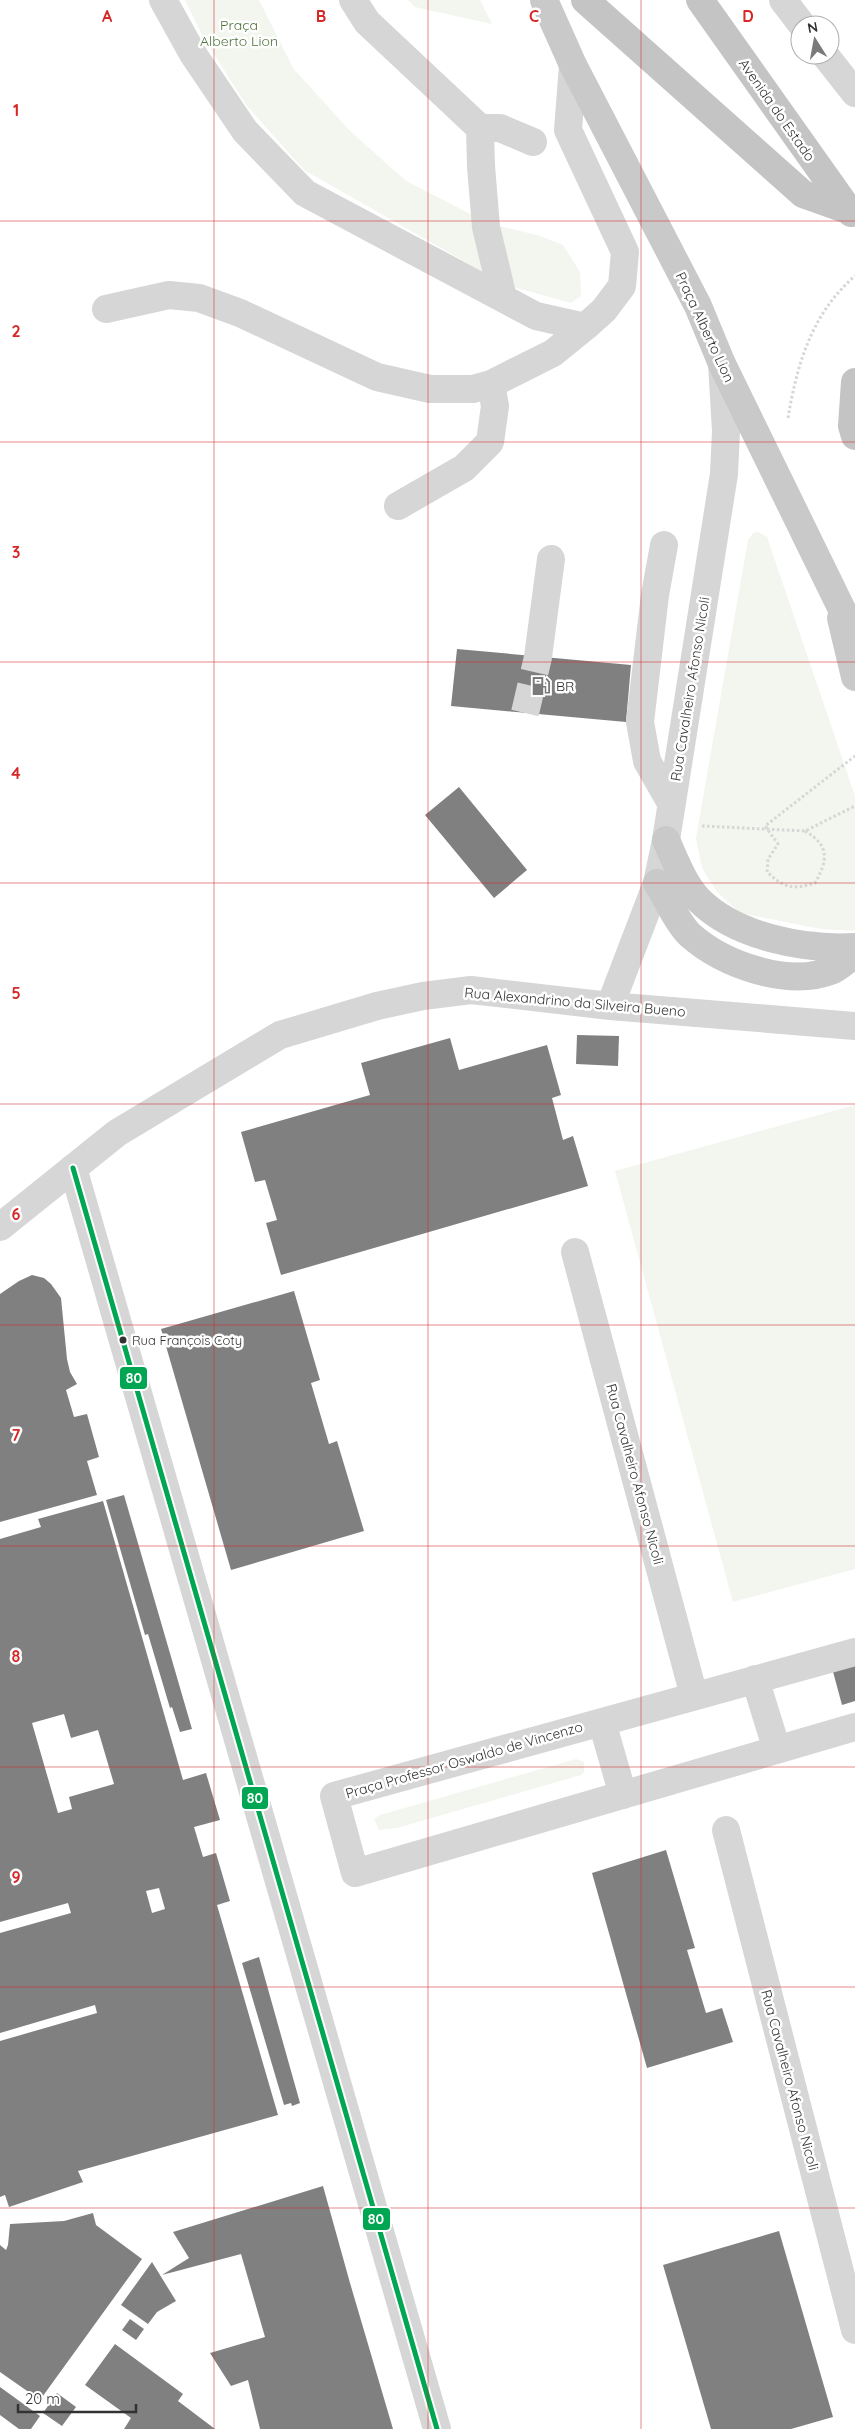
<svg xmlns="http://www.w3.org/2000/svg" width="855" height="2429" font-family="Quicksand,sans-serif">
	<rect width="100%" height="100%" fill="#fff"/>
	<path fill="#f2f6ee" d="M185 0H259L293 68 350 131 406 181 490 224 537 235 563 245 580 272 581 296 571 303 506 285 304 170 247 106 203 37Z
		M408 0H480L492 24 415 7Z
		M758 532 767 537 855 796V931L821 929 740 913 717 892 702 868 696 838 748 540 753 533Z
		M855 1105V1569L733 1602 615 1171Z
		M576 1759 584 1762V1772L581 1775 397 1828 379 1830 374 1819 380 1815Z"/>
	<path fill="#808080" fill-rule="evenodd" d="M457 649 631 665 626 722 451 706Z
		M459 787 527 870 494 898 425 815Z
		M577 1035 619 1036 618 1066 576 1064Z
		M450 1038 459 1070 547 1045 561 1095 552 1098 563 1140 573 1136 588 1186 281 1275 266 1223 277 1220 265 1180 255 1182 241 1132 370 1095 361 1063Z
		M32 1275 44 1278 51 1284 61 1298 67 1359 70 1372 77 1384 66 1390 74 1417 87 1414 99 1457 87 1461 97 1495 0 1522V1294L19 1281Z
		M294 1291 320 1380 311 1383 329 1444 337 1441 364 1531 231 1570 161 1329Z
		M124 1495 192 1729 180 1732 172 1707 170 1708 148 1634 145 1635 106 1500Z
		M103 1501 183 1780 206 1773 220 1820 194 1827 203 1857 216 1853 230 1901 217 1905 278 2115 78 2171 83 2182 9 2207 5 2195 0 2197V2041L97 2013 95 2005 0 2033V1933L71 1913 68 1903 0 1922V1539L41 1527 38 1519ZM64 1714 71 1738 98 1730 114 1784 69 1797 72 1809 58 1813 32 1723ZM159 1888 165 1909 152 1913 146 1891Z
		M855 1662V1701L842 1705 832 1668Z
		M666 1850 695 1948 687 1950 706 2013 722 2008 733 2042 647 2068 592 1873Z
		M259 1957 300 2103 292 2106 291 2103 284 2105 242 1963Z
		M323 2186 350 2283 393 2429H260L248 2380 231 2386 210 2353 265 2337 241 2254 162 2275 189 2258 173 2232Z
		M93 2213 96 2225 142 2259 40 2400 0 2372V2245L6 2250 8 2245 10 2224 64 2221Z
		M779 2231 833 2417 791 2429H711L663 2265Z
		M152 2262 176 2301 157 2312 148 2324 121 2305Z
		M130 2319 144 2329 136 2340 122 2330Z
		M115 2344 183 2394 178 2401 215 2429H124L131 2418 85 2385Z
		M0 2387 40 2416 31 2429H19L0 2415Z
		M57 2393 76 2407 62 2426 43 2413Z"/>
	<g fill="none" stroke-linecap="round" stroke-linejoin="round">
		<path stroke="#d6d6d6" stroke-width="28" stroke-dasharray="28 14" stroke-linecap="butt" d="M525 713 538 657"/>
		<path stroke="#d6d6d6" stroke-width="3" stroke-dasharray="2.5 2.5" stroke-linecap="butt" d="M788 418C797 364 812 313 855 276
			M702 826 805 831 855 806"/>
		<path stroke="#d6d6d6" stroke-width="28" d="M163 0 193 54 245 131 305 193 536 316 585 327 604 310 622 286 625 252 568 130 573 65
			M353 0 367 22 480 128H500L533 142
			M783 0 802 25
			M825 55 855 93
			M480 128 481 166 486 227 503 298
			M106 309 169 295 199 298 240 313 377 377 430 389H473L491 384 553 353 585 327
			M398 506 464 468 490 442 495 406 491 384
			M664 545 655 595 640 722 647 761 671 803
			M538 657 551 559
			M610 1006 657 883 666 840 724 474 726 431 722 364
			M73 1168 437 2429
			M0 1227 117 1133 280 1035 377 1006 423 996 471 990 610 1006 855 1026
			M575 1252 694 1696
			M855 1652 334 1796 355 1873 855 1727
			M755 1679 777 1750
			M602 1722 623 1795
			M726 1830 855 2330"/>
		<path stroke="#c9c9c9" stroke-width="28" d="M544 0 573 65 698 306 722 364 855 636
			M841 618 855 677
			M666 840C675 860 684 885 700 901 737 937 805 950 855 947
			M657 883C666 897 678 924 690 935 724 965 789 988 833 970 841 966 848 959 855 954"/>
		<path stroke="#c4c4c4" stroke-width="28" d="M585 0 803 194 848 210
			M700 0 851 213
			M855 382 852 426 855 436"/>
		<path stroke="#d6d6d6" stroke-width="3" stroke-dasharray="2.5 2.5" stroke-linecap="butt" d="M805 831C830 846 828 860 815 883 793 890 784 888 767 872L768 859 778 844 765 826 855 756"/>
		<g stroke="#fff" stroke-width="9">
			<path id="bus-1" d="M73 1168 437 2429"/>
		</g>
		<use href="#bus-1" stroke="#00a651" stroke-width="5"/>
	</g>
	<path fill="none" stroke="#d62828" stroke-width="1" stroke-opacity="0.55" d="M214 0V2429M428 0V2429M641 0V2429M0 221H855M0 442H855M0 662H855M0 883H855M0 1104H855M0 1325H855M0 1546H855M0 1767H855M0 1987H855M0 2208H855"/>
	<defs>
		<g id="fuel-bare" transform="scale(1.5)"><path d="M-5.5-6h7V0h2V4h1.3V-2.5L3-4.5l.8-.8L6-3V5H2.5V1h-1V6h-7ZM-4.2-4.7v3.2H.2V-4.7Z" fill="#7a7a7a" stroke="#fff" stroke-width="2.5" paint-order="stroke"/></g>
	</defs>
	<g fill-rule="evenodd">
		<use href="#fuel-bare" x="541" y="686"/>
	</g>
	<circle fill="#323232" stroke="#fff" stroke-width="2" cx="123" cy="1340" r="4.5"/>
	<g text-anchor="middle" dominant-baseline="central" stroke-width="5" stroke-linejoin="round" paint-order="stroke">
		<g font-size="13" fill="#323232" stroke="#fff" text-anchor="start">
			<text x="132" y="1340">Rua François Coty</text>
		</g>
		<g font-size="14" fill="#4f723b" stroke="#fff">
			<text x="239" y="25">Praça<tspan x="239" dy="16">Alberto Lion</tspan></text>
		</g>
		<g font-size="14" fill="#323232" stroke="#fff">
			<text transform="translate(777 110) rotate(55)">Avenida do Estado</text>
			<text transform="translate(705 327) rotate(65)">Praça Alberto Lion</text>
			<text transform="translate(690 689) rotate(-81)">Rua Cavalheiro Afonso Nicoli</text>
			<text transform="translate(575 1002) rotate(5)">Rua Alexandrino da Silveira Bueno</text>
			<text transform="translate(635 1474) rotate(75)">Rua Cavalheiro Afonso Nicoli</text>
			<text transform="translate(464 1760) rotate(-16)">Praça Professor Oswaldo de Vincenzo</text>
			<text transform="translate(790 2080) rotate(75)">Rua Cavalheiro Afonso Nicoli</text>
		</g>
		<g font-size="14" fill="#323232" stroke="#fff" text-anchor="start">
			<text x="556" y="686">BR</text>
		</g>
	</g>
	<g font-size="16" text-anchor="middle" font-weight="bold" fill="#d62828" stroke="#fff" stroke-width="5" stroke-linejoin="round" paint-order="stroke">
		<text x="107" y="22">A</text>
		<text x="321" y="22">B</text>
		<text x="534" y="22">C</text>
		<text x="748" y="22">D</text>
		<text x="16" y="116">1</text>
		<text x="16" y="337">2</text>
		<text x="16" y="558">3</text>
		<text x="16" y="779">4</text>
		<text x="16" y="999">5</text>
		<text x="16" y="1220">6</text>
		<text x="16" y="1441">7</text>
		<text x="16" y="1662">8</text>
		<text x="16" y="1883">9</text>
	</g>
	<g stroke="#fff" stroke-width="2">
		<rect x="119" y="1366" width="29" height="24" rx="5" fill="#00a651"/>
		<rect x="241" y="1786" width="28" height="24" rx="5" fill="#00a651"/>
		<rect x="362" y="2207" width="29" height="24" rx="5" fill="#00a651"/>
	</g>
	<g font-size="14" text-anchor="middle" font-weight="bold" fill="#fff">
		<text x="134" y="1383">80</text>
		<text x="255" y="1803">80</text>
		<text x="376" y="2224">80</text>
	</g>
	<g transform="translate(815 40) rotate(349)"><circle r="24" fill="#ffffff" stroke="#adadad"/>
	<path d="M0-4L9 19L0 12L-9 19Z" fill="#7a7a7a"/>
	<text y="-8" font-size="14" font-weight="bold" text-anchor="middle" fill="#323232">N</text>
	</g>
	<path d="M18 2404v8h118v-8" fill="none" stroke="#323232" stroke-width="2.5"/>
	<text x="25" y="2404" font-size="15" fill="#323232" stroke="#ffffff" stroke-width="4" paint-order="stroke">20 m</text>
</svg>
